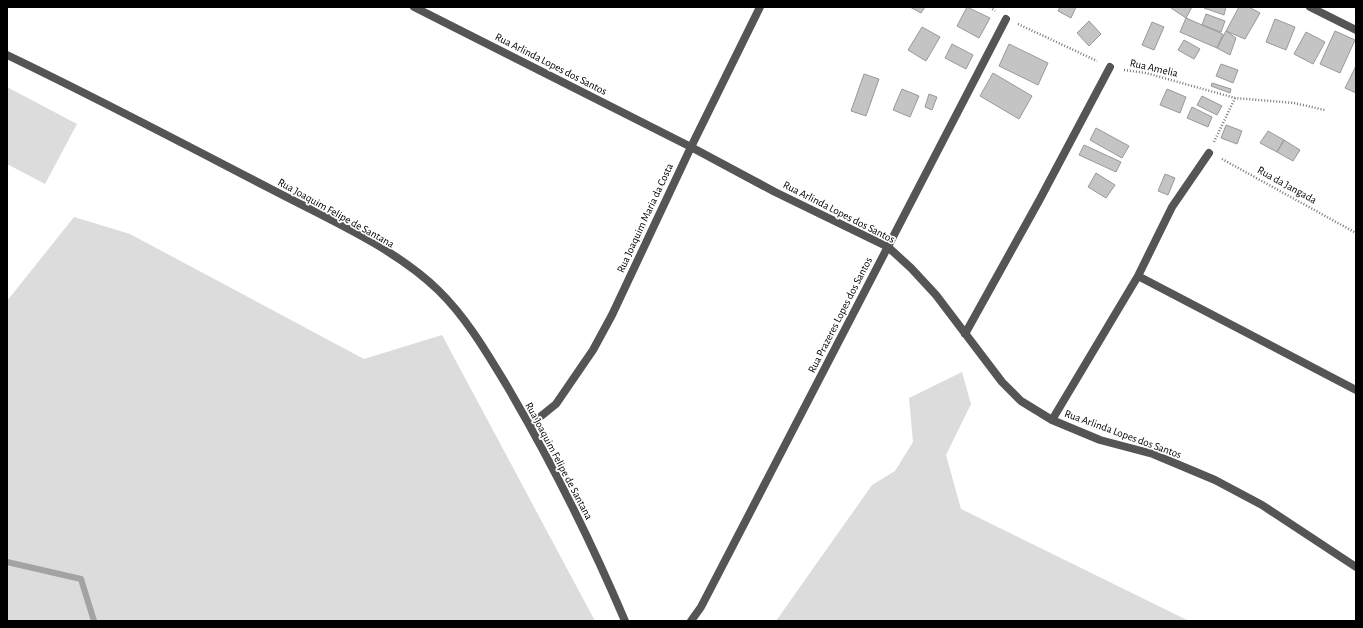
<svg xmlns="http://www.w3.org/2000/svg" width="1363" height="628" font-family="'Alegreya Sans',sans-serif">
	<rect width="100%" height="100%" fill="#fff"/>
	<path fill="#dcdcdc" d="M7 87 77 124 45 184 7 164Z
		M74 217 130 234 364 359 442 335 595 621H7V301Z
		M962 372 971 404 946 455 961 509 1189 621H776L872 485 895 471 913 442 909 398Z"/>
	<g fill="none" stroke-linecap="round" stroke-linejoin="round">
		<path stroke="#a3a3a3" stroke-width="6" d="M7 562 81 579 94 621"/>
	</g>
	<path fill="#c4c4c4" stroke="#999" d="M910 7H925L921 13Z
		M967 7 990 18 979 38 957 26Z
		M1060 7H1076L1071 18 1058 11Z
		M1172 7H1192L1186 18 1171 8Z
		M1204 7H1226L1224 15 1204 8Z
		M1239 7H1249L1260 13 1245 39 1226 31Z
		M1206 14 1225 21 1221 32 1202 25Z
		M1186 18 1223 34 1217 48 1180 32Z
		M1275 19 1295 27 1286 50 1266 42Z
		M1089 21 1101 34 1089 46 1077 33Z
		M1152 22 1164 27 1154 50 1142 45Z
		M922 27 940 37 926 61 908 50Z
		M1226 31 1236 38 1230 55 1217 48Z
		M1335 31 1355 40 1340 73 1320 64Z
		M1306 32 1325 42 1313 64 1294 54Z
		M1184 40 1200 49 1194 59 1178 50Z
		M952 44 973 55 966 69 945 58Z
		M1009 44 1048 63 1038 85 999 66Z
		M1221 64 1238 70 1233 83 1216 76Z
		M1356 66V93L1345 88Z
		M993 73 1032 96 1019 119 980 96Z
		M864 74 879 79 866 116 851 111Z
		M1212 83 1231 89 1230 93 1211 86Z
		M902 89 919 96 910 117 893 110Z
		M1167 89 1186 97 1180 113 1160 105Z
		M929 94 937 97 932 110 925 107Z
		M1202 96 1222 106 1217 115 1197 105Z
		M1192 107 1212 117 1208 127 1187 118Z
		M1226 125 1242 131 1237 144 1221 138Z
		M1096 128 1129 146 1122 158 1090 140Z
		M1268 131 1284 140 1277 152 1260 143Z
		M1284 140 1300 150 1293 161 1277 152Z
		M1084 145 1121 162 1116 172 1079 155Z
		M1096 173 1115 185 1106 198 1088 187Z
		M1165 174 1175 178 1168 195 1158 191Z"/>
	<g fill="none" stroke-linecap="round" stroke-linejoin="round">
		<path stroke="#777" stroke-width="2.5" stroke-dasharray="1 2" stroke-linecap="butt" d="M990 7 995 11
			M1018 24 1097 61
			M1124 70 1146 73 1235 98 1294 103 1325 110
			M1214 142 1235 98
			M1222 159 1356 233"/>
		<path stroke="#555" stroke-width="8" d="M414 7 691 147 775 192 888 247 911 268 936 295 1002 382 1021 401 1052 420 1100 440 1153 454 1215 480 1262 505 1356 567
			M1310 7 1356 30
			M7 55C95 97 182 143 269 188 324 217 394 247 438 290 466 317 487 353 507 386 551 461 591 541 625 621
			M1138 276 1356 390
			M965 334 1040 199 1110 67
			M1052 420 1138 276 1172 207 1209 153
			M530 425 556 404 593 350 612 315 691 147 760 7
			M691 621 701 607 1006 19"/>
	</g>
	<g text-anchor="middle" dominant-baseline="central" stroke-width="3.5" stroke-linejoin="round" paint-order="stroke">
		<g font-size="11" fill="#000" stroke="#fff">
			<text transform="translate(551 64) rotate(27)">Rua Arlinda Lopes dos Santos</text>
			<text transform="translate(1154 68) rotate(13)">Rua Amelia</text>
			<text transform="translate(1287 185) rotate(29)">Rua da Jangada</text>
			<text transform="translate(839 212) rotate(27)">Rua Arlinda Lopes dos Santos</text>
			<text transform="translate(336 213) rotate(29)">Rua Joaquim Felipe de Santana</text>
			<text transform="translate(645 218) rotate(-65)">Rua Joaquim Maria da Costa</text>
			<text transform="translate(840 315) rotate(-63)">Rua Prazeres Lopes dos Santos</text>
			<text transform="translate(1123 434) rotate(20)">Rua Arlinda Lopes dos Santos</text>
			<text transform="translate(559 461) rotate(62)">Rua Joaquim Felipe de Santana</text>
		</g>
	</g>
	<rect width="1363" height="628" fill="none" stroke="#000000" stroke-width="16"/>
</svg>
